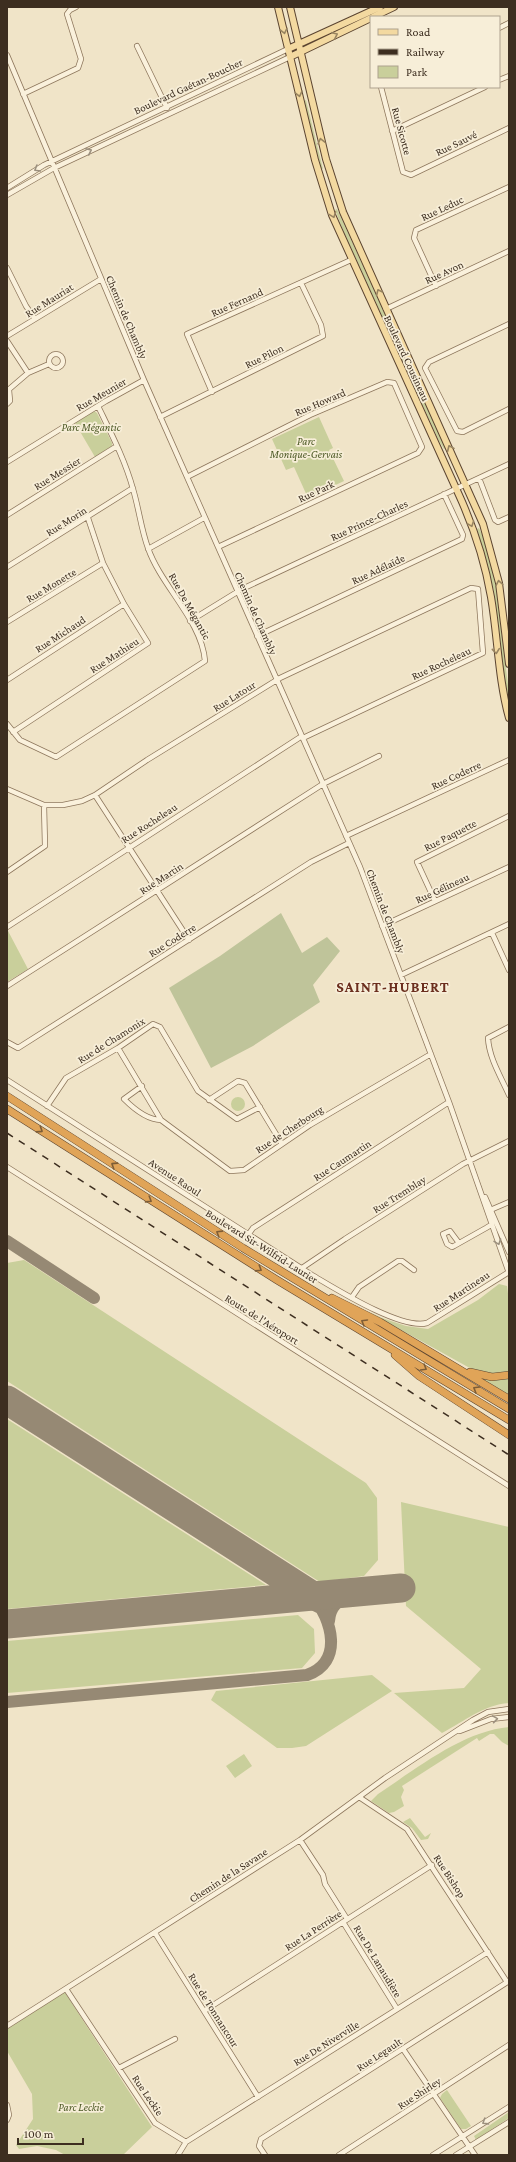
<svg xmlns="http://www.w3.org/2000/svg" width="516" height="2162" font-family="'Crimson Pro',serif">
	<rect width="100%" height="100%" fill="#f0e4c8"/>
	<path fill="#c9cf9b" d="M306 100 323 169 321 168 306 109 304 101Z
		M337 209 446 448 444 449 439 441 346 237 335 210Z
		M94 411 97 413 112 443V446L95 457 75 423Z
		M319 417 333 448 329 450 344 481 308 498 294 467 286 470 272 439Z
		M479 528C498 566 500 612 504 654 506 671 509 686 509 703L504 681 494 591 477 529Z
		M7 929 28 969 7 982Z
		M231 1104a7 7 0 1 1 14 0a7 7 0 1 1-14 0Z
		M24 1260 366 1483 377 1498 378 1560 364 1576 320 1582 7 1381V1263Z
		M499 1284 507 1286 509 1301V1372L501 1375 477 1372 367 1311 382 1318 406 1326 428 1329 478 1300Z
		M474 1374 509 1377V1396Z
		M7 1419 266 1585 7 1609Z
		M401 1502 509 1527V1703C483 1705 465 1721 442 1733L394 1693 464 1688 481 1669 406 1606Z
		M298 1615 314 1629 315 1653 302 1668 7 1693V1641Z
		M372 1675 392 1691 306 1746 292 1748H277L211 1700 216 1691Z
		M509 1727V1746L502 1742 494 1734H490L479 1741 477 1738 402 1786 404 1790 401 1797 404 1806 394 1812 389 1813 371 1801 378 1794C416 1769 463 1731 509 1727Z
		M244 1754 252 1766 235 1778 226 1766Z
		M410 1818 425 1837 431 1833 428 1839 421 1840 412 1828 403 1822Z
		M64 1991 152 2127 123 2155H65L56 2150 37 2146 19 2149 16 2145 33 2119 32 2094 7 2051V2029Z
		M447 2090 471 2126 466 2129H461L440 2098 442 2094Z
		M509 2112V2118L476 2140 474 2136Z"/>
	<path fill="#bfc49a" d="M281 913 302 953 327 937 340 951 313 985 320 1002 253 1046 211 1068 169 988 220 956Z"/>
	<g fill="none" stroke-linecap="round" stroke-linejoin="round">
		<path stroke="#968974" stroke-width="12" d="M7 1241 94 1298
			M298 1597 320 1608
			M273 1600C283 1599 293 1599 293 1587L290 1581
			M329 1621C330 1606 339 1600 352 1593
			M7 1702 307 1675C344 1662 332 1620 313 1596"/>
		<path stroke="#968974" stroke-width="29" d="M7 1400 313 1596
			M7 1624 401 1588"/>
		<g stroke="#8d765c" stroke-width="6">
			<path id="minor" d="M499 28 509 23
				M137 46 167 108
				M7 55 144 380 360 867 449 1102 509 1273
				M499 80 509 76
				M381 87 403 172 411 175 509 128
				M23 94 78 68 81 59 67 14 70 10 76 7
				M392 131 485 87
				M7 188 44 165 288 49
				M7 195 54 168 290 57
				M7 268 26 306 35 319
				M436 286 414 238 416 230 509 187
				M386 309 509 251
				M509 324 429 362 425 368 457 431 463 432 509 409
				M7 336 101 279
				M7 341 28 373
				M49 361a7 7 0 1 1 14 0a7 7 0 1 1-14 0Z
				M7 391 28 373 49 364
				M212 392 187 334 351 260
				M7 404 10 401 9 390
				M160 417 323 336 321 325 301 283
				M7 462 106 401 144 380
				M187 477 310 415 387 382 394 383 422 447 418 453 218 547
				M479 478 495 520 498 522 509 517
				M7 515 117 446
				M148 549 204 518
				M7 567 133 488
				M190 621 242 589 509 464
				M7 622 103 563
				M257 636 462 539 463 535 444 494
				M7 680 124 604
				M7 724 20 740 56 757 205 661C202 621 161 586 148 548 141 529 139 509 133 489 125 460 111 433 98 406
				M13 732 148 643 124 604 103 563 88 518
				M7 789 44 805H63L82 801 95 795 147 760 280 678 471 588 478 589 483 653 303 738
				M95 795 189 940
				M346 836 509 760
				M7 872 45 846 44 805
				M435 901 417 862 509 816
				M382 926 509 867
				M7 927 302 736
				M492 933 509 970
				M401 975 509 924
				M7 986 323 784 379 756
				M509 1027 488 1038C489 1058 501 1077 509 1095
				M7 1042 18 1048 311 862 349 843
				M118 1048 161 1120 230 1171 244 1170 310 1125 431 1054
				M7 1080 312 1275C336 1289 401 1330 427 1323L509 1272
				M142 1086 124 1099C134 1109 147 1120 161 1120
				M209 1100 238 1081 245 1083 282 1144
				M47 1106 66 1078 118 1048 153 1024 160 1027 198 1091 237 1119 260 1107
				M7 1167 509 1486
				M485 1197 509 1252
				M488 1211 509 1202
				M248 1235 253 1228 449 1102
				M459 1243 450 1231 443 1234 447 1244 452 1247 454 1246 486 1228 491 1225
				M302 1268 345 1239 463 1164 509 1141
				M352 1297 359 1287 398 1261H402L414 1270
				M460 1731 491 1719 509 1717
				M359 1797 407 1829 507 1982
				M300 1840 323 1875 325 1884 347 1919
				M343 1922 397 2009
				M155 1933 258 2097
				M66 1989 155 2123 186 2142
				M204 2011 432 1865
				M7 2026 300 1840 385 1778 473 1720 488 1712 509 1709
				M403 2049 475 2155
				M119 2068 175 2039
				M7 2105 9 2115 7 2120
				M178 2155 186 2142 488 1952
				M265 2155 259 2146 261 2139 509 1981
				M339 2155 509 2045
				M433 2155 509 2107
				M456 2155 509 2122"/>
		</g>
		<g stroke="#5b4430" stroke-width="8">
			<path id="major" d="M278 7 315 160 332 215 459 495C474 528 485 562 491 597 498 638 498 678 509 718
				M290 7 326 159 343 212 483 524 499 583 509 664
				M373 17 394 7
				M288 49 380 7
				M290 57 371 18"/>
		</g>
		<g stroke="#5b4430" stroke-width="8">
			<path id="highway" d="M7 1096 243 1248 509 1409
				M7 1109 277 1280 509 1420
				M332 1298 380 1322 509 1399
				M395 1355 419 1376 509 1435
				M470 1372 492 1377 509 1375"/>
		</g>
		<use href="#minor" stroke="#faf1dc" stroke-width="4.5"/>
		<use href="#major" stroke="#f3d9a0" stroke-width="6"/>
		<use href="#highway" stroke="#e0a458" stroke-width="7"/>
		<path stroke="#3d2e20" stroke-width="1.5" stroke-dasharray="7 7" stroke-linecap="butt" d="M7 1133 509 1455"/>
	</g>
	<defs><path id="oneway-chevron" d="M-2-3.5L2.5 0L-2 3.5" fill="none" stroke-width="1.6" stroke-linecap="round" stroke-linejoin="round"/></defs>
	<g stroke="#988460">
		<use href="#oneway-chevron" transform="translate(284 31) rotate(77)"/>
		<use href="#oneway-chevron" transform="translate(335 35) rotate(-25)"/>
		<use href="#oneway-chevron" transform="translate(299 94) rotate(77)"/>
		<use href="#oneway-chevron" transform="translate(321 141) rotate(-104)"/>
		<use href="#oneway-chevron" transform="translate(333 215) rotate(69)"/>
		<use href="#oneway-chevron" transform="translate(379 292) rotate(-114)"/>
		<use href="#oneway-chevron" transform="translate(450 448) rotate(-114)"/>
		<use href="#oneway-chevron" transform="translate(471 524) rotate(70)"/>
		<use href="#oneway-chevron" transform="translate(499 583) rotate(-101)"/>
		<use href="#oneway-chevron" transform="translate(496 651) rotate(84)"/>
	</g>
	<g stroke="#9c907e">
		<use href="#oneway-chevron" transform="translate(89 151) rotate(-25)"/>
		<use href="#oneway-chevron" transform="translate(37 169) rotate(149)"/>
		<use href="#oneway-chevron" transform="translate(498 1242) rotate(70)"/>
		<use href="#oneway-chevron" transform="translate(495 1719) rotate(-9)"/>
		<use href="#oneway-chevron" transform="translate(485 2122) rotate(148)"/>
	</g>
	<g stroke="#7e5d36">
		<use href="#oneway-chevron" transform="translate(40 1130) rotate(33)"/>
		<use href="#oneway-chevron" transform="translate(114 1165) rotate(-147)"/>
		<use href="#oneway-chevron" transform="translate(149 1200) rotate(32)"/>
		<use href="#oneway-chevron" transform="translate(219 1233) rotate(-148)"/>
		<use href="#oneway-chevron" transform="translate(259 1269) rotate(32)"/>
		<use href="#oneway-chevron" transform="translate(364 1322) rotate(-150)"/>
		<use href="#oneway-chevron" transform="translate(424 1368) rotate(31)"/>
		<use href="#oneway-chevron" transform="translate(476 1389) rotate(-149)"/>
	</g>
	<g text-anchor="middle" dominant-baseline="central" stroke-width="3.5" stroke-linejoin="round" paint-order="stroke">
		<g font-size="11" fill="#3d2e20" stroke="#f7eed8">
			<text transform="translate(188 86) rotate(-25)">Boulevard Gaétan-Boucher</text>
			<text transform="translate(402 131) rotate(75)">Rue Sicotte</text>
			<text transform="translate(456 143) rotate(-26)">Rue Sauvé</text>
			<text transform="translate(442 208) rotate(-25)">Rue Leduc</text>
			<text transform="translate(444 272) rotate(-25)">Rue Avon</text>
			<text transform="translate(49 300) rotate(-32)">Rue Mauriat</text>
			<text transform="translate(237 302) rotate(-24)">Rue Fernand</text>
			<text transform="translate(127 317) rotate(67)">Chemin de Chambly</text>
			<text transform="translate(264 356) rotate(-26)">Rue Pilon</text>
			<text transform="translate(407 358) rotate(65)">Boulevard Cousineau</text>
			<text transform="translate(101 394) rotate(-30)">Rue Meunier</text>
			<text transform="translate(320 402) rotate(-23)">Rue Howard</text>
			<text transform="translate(57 473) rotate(-32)">Rue Messier</text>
			<text transform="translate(316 491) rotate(-25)">Rue Park</text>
			<text transform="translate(369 520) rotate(-25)">Rue Prince-Charles</text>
			<text transform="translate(66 521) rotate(-32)">Rue Morin</text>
			<text transform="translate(378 569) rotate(-25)">Rue Adélaïde</text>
			<text transform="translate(51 585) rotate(-31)">Rue Monette</text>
			<text transform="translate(190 606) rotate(61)">Rue De Mégantic</text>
			<text transform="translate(256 613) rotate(66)">Chemin de Chambly</text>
			<text transform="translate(60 634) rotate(-33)">Rue Michaud</text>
			<text transform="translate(114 655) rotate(-33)">Rue Mathieu</text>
			<text transform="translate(441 663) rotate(-25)">Rue Rocheleau</text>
			<text transform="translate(234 696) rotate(-32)">Rue Latour</text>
			<text transform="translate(456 775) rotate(-25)">Rue Coderre</text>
			<text transform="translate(149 823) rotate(-33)">Rue Rocheleau</text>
			<text transform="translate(450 835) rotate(-27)">Rue Paquette</text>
			<text transform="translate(161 878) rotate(-33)">Rue Martin</text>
			<text transform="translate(442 888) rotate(-25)">Rue Gélineau</text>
			<text transform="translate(386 911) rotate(69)">Chemin de Chambly</text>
			<text transform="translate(172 940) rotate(-32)">Rue Coderre</text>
			<text transform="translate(111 1040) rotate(-32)">Rue de Chamonix</text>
			<text transform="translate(289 1129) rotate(-33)">Rue de Cherbourg</text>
			<text transform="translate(342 1160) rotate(-33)">Rue Caumartin</text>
			<text transform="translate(175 1177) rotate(33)">Avenue Raoul</text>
			<text transform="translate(399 1194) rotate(-32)">Rue Tremblay</text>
			<text transform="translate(262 1246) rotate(32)">Boulevard Sir-Wilfrid-Laurier</text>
			<text transform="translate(461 1291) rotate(-33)">Rue Martineau</text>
			<text transform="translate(262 1319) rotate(32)">Route de l'Aéroport</text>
			<text transform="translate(228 1875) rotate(-33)">Chemin de la Savane</text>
			<text transform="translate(450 1876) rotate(57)">Rue Bishop</text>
			<text transform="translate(313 1930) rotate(-33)">Rue La Perrière</text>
			<text transform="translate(378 1961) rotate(59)">Rue De Lanaudière</text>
			<text transform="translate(214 2010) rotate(58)">Rue de Tonnancour</text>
			<text transform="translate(326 2043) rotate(-32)">Rue De Niverville</text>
			<text transform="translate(379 2054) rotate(-33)">Rue Legault</text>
			<text transform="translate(419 2093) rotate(-33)">Rue Shirley</text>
			<text transform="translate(148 2095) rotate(56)">Rue Leckie</text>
		</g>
		<g font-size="11" font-style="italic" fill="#4d5a26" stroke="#f7eed8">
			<text x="91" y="427">Parc Mégantic</text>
			<text x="306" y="441">Parc<tspan x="306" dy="13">Monique-Gervais</tspan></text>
			<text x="81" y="2107">Parc Leckie</text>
		</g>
		<g font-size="15" font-weight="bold" letter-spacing="1" fill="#6b2e1e" stroke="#f7eed8">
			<text x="393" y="987">SAINT-HUBERT</text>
		</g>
	</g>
	<rect width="516" height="2162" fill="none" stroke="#3d2e20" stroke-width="16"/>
	<rect x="370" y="16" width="130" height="72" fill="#f7eed8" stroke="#ada18e"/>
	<rect x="378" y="29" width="20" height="6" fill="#f3d9a0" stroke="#ada18e"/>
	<text x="406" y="36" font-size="12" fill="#3d2e20">Road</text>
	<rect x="378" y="49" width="20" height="6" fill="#3d2e20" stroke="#ada18e"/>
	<text x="406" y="56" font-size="12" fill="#3d2e20">Railway</text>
	<rect x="378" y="66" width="20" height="12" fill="#c9cf9b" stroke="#ada18e"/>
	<text x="406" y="76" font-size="12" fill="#3d2e20">Park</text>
	<path d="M18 2138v6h65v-6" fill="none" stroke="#3d2e20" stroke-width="2"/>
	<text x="24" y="2138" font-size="12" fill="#3d2e20" stroke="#f7eed8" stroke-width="3" paint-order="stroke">100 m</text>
</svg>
